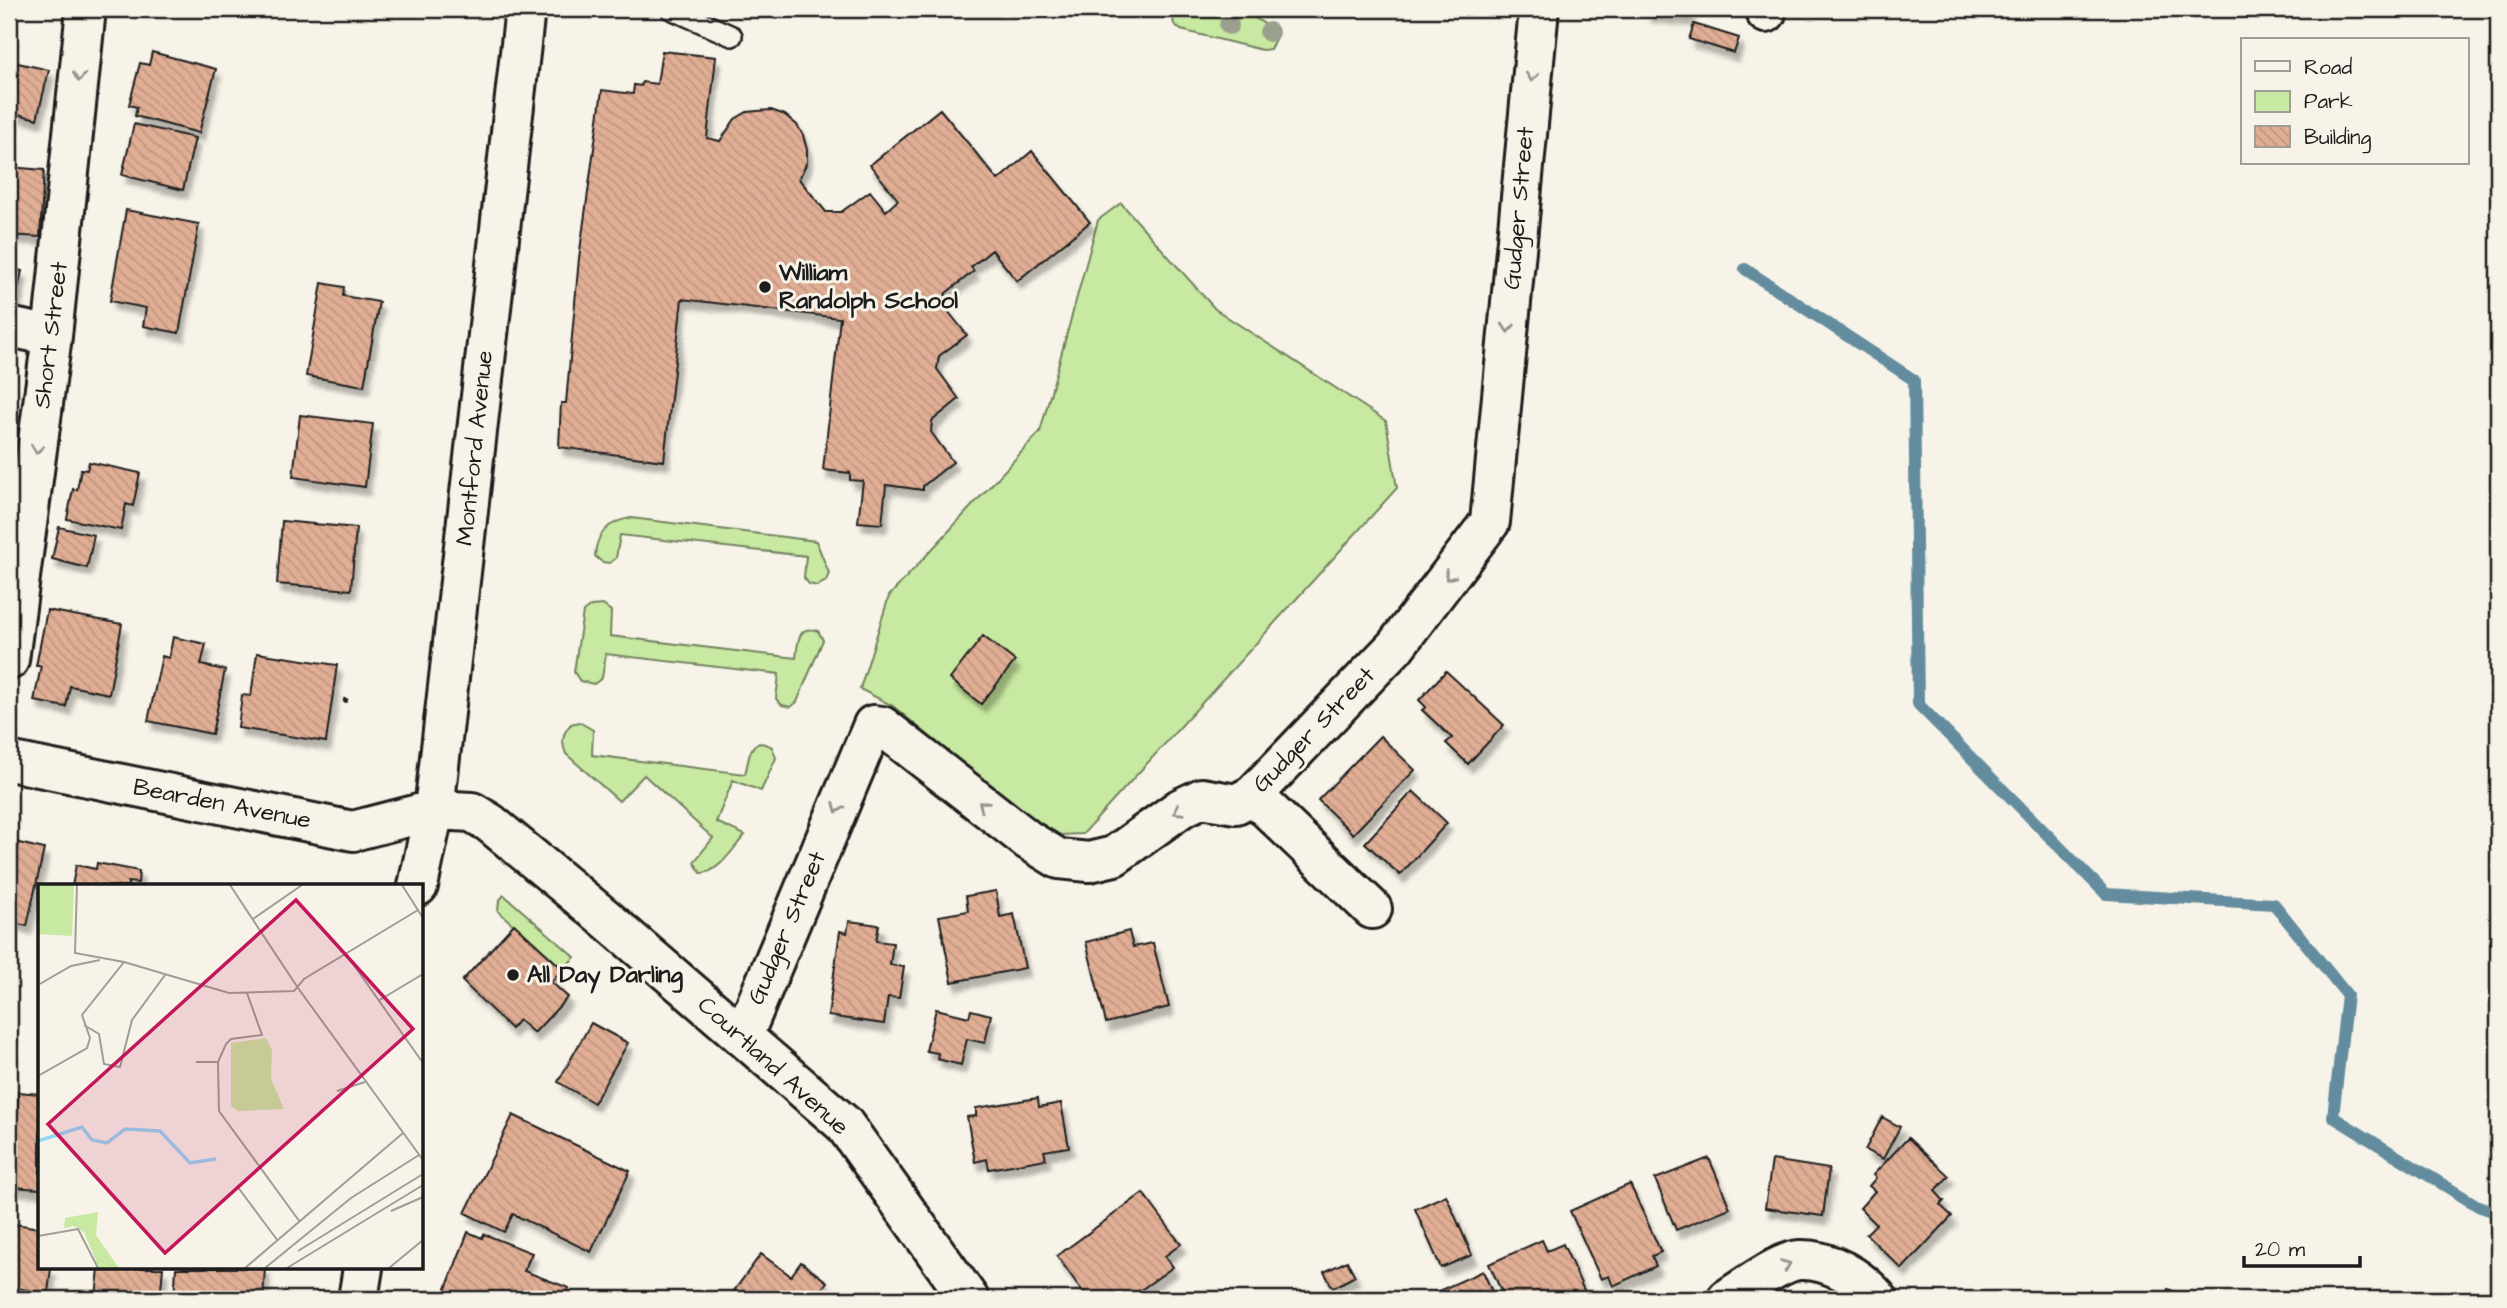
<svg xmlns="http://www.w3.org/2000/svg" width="2507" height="1308" font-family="'Architects Daughter',sans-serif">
	<defs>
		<pattern id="building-back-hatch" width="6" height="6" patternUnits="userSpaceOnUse" patternTransform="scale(1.75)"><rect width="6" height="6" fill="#e1ae95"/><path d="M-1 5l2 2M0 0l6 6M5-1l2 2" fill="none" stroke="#c09580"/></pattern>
		<filter id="shadow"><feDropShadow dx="4.5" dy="8" stdDeviation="2" flood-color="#0004"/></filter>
	</defs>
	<rect width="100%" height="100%" fill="#f7f3e8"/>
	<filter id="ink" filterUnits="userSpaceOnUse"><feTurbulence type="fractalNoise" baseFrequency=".0143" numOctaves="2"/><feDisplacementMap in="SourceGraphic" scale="14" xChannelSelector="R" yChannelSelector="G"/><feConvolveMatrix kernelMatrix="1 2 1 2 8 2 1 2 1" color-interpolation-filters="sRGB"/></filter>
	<g filter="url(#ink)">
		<path fill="#c8e9a1" stroke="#72825e" stroke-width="2" d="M1179 9H1207L1212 12 1215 9H1257L1252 16 1274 30 1277 35 1270 49 1262 50 1181 30 1174 24 1173 19Z
			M1121 203 1215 309 1386 421 1397 488 1083 834 1060 835 1042 829 893 706 860 689 889 596 1040 432 1098 220Z
			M631 518 816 541 829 573 826 581 817 586 809 584 804 578 806 556 620 535 616 558 610 563 602 562 595 556C596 534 609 521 631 518Z
			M603 605 611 611 610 636 796 658C798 643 797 624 818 631L823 640 797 702 791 707 782 705 776 699 779 674 606 654 602 678 594 684 580 681 574 672 583 612 591 606Z
			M579 722 593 730 592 755 745 774C750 758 748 734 772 747L776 758 761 791 733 780 716 822 745 835C734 847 719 873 701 873L694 862 713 838 644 775 619 801 566 754C561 741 562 734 571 724Z
			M504 895 575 957 563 969 498 911 499 901Z"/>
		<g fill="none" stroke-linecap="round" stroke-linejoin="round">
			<path stroke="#638d9e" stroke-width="12" d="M1745 269 1914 380 1918 704 2106 894 2274 904 2347 995 2333 1117 2478 1206 2498 1213"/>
		</g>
		<path fill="url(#building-back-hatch)" stroke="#1c1c1c" stroke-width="2" filter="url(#shadow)" d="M1647 9H1690L1689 18 1647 14Z
			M1694 24 1739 38 1734 53 1689 39Z
			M662 51 716 57 707 138 720 141 735 119 747 112 757 111 771 110 785 115 797 125 803 135 807 150V162L799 179 826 212H841L870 191 886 211 898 200 870 165 940 109 998 180 1032 151 1090 222 1017 281 992 250 971 267 974 271 946 293 944 306 967 335 939 356 937 369 959 399 932 421 931 432 953 462 923 486V490L886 485 882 524 858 522 863 481 850 480V473L823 470 840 318 682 299 664 461 559 447 561 403H566L579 258 602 90 633 94 634 85 641 86 642 82 657 84Z
			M152 52 216 69 199 133 135 116 137 107 129 105 140 63 149 65Z
			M9 61 49 70 37 119 9 112Z
			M134 124 195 138 183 190 122 175Z
			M9 167 44 170 40 237 9 235Z
			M126 210 199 224 179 333 143 326 146 308 110 301Z
			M9 268 22 271 13 313 9 312Z
			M322 283 344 287 343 296 379 302 364 386 306 376Z
			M300 415 373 424 365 487 293 477Z
			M89 462 140 473 133 506 126 504 121 530 67 519 73 489 77 490 81 469 87 470Z
			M282 521 356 528 351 590 277 584Z
			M59 527 94 535 87 568 52 559Z
			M47 610 122 624 109 694 70 686 66 707 34 701 41 666H36Z
			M983 636 1015 661 981 704 950 679Z
			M173 637 206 644 201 665 225 670 212 734 148 721 162 656 169 658Z
			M257 653 337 665 326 742 238 728 242 695 251 696Z
			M1446 671 1504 725 1468 764 1446 743 1452 738 1422 710 1426 707 1419 700Z
			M1380 736 1415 770 1353 834 1318 800Z
			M1413 791 1447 823 1400 875 1365 843Z
			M11 841 44 849 27 926 9 922V847Z
			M97 863 139 871 138 883 128 882V886H72L76 865 96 869Z
			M996 891 1000 917 1014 914 1025 968 952 982 939 916 968 911 966 896Z
			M849 921 879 925 876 941 893 943 890 965 904 967 899 998 888 997 884 1024 828 1016 840 931 847 933Z
			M514 924 563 969 551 982 568 997 534 1033 519 1020 511 1029 462 981Z
			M1129 931 1133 947 1153 943 1169 1007 1106 1023 1086 942Z
			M936 1009 969 1017 971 1010 991 1015 985 1043 967 1039 961 1065 937 1059 938 1053 926 1051Z
			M591 1023 628 1043 594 1103 558 1082Z
			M18 1092 40 1094V1189L12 1187Z
			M1038 1098 1039 1107 1061 1103 1069 1147 1044 1151 1046 1159 989 1169 987 1159 975 1162 967 1117 976 1116V1108Z
			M513 1115 630 1171 591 1252 513 1214 504 1232 465 1213Z
			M1882 1117 1900 1127 1883 1159 1865 1150Z
			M1908 1138 1949 1176 1935 1191 1944 1201 1940 1205 1952 1216 1902 1269 1866 1234 1876 1224 1860 1208 1875 1191 1869 1186 1876 1178 1873 1175Z
			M1709 1158 1730 1208 1676 1230 1655 1179Z
			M1772 1160 1829 1169 1823 1216 1765 1208Z
			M1630 1184 1661 1252 1652 1256 1656 1266 1613 1286 1609 1276 1601 1279 1570 1211Z
			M1143 1193 1181 1244 1165 1256 1173 1267 1128 1299H1088L1057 1256Z
			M1446 1195 1472 1255 1441 1268 1415 1209Z
			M15 1224 40 1228V1268H51L48 1293 9 1287V1237H14Z
			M468 1232 482 1238 484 1234 532 1253 524 1271 569 1288 564 1299H442Z
			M1542 1240 1547 1251 1563 1244 1588 1299H1526L1524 1295 1515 1299H1505L1489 1264Z
			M761 1254 791 1276 801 1262 827 1282 814 1299H728Z
			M1347 1261 1355 1276 1333 1288 1324 1272Z
			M99 1268H163L160 1299 96 1297Z
			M176 1268H265L263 1299H174Z
			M1483 1271 1495 1299H1426L1425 1297Z
			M2168 1289 2193 1299H2164Z"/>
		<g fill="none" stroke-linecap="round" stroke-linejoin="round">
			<g stroke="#1c1c1c" stroke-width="24">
				<path id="lane" d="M671 9 732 36"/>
			</g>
			<g stroke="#1c1c1c" stroke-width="44">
				<path id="street" d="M1766 13V9
					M9 327 52 336
					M9 660 52 336 86 9
					M9 761 353 831 434 810 472 812 490 823 605 918 844 1124 969 1299
					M1253 795 1372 909
					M743 1036 873 725 882 726 1028 840 1059 859 1089 862 1114 856 1181 808 1202 798 1236 804 1253 795 1395 647 1490 522 1539 9
					M1727 1299C1744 1288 1781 1261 1800 1260 1830 1259 1860 1278 1878 1299"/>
			</g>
			<g stroke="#1c1c1c" stroke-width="44">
				<path id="secondary" d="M418 886 434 810 525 9
					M358 1299 363 1268"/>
			</g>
			<path stroke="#1c1c1c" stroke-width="4.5" stroke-dasharray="5 5" stroke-linecap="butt" d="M343 700 349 701"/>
			<use href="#lane" stroke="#f7f3e8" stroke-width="19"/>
			<use href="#street" stroke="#f7f3e8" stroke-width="38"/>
			<use href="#secondary" stroke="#f7f3e8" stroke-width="38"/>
		</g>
		<g fill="#9b9f8e">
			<circle cx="1229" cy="25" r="10"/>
			<circle cx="1269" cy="32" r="10"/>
		</g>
		<defs><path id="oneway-chevron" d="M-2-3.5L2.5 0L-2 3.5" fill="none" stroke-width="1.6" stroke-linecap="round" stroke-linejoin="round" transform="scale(1.75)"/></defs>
		<g stroke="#94928c">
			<use href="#oneway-chevron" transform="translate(79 77) rotate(96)"/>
			<use href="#oneway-chevron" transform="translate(1532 77) rotate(96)"/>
			<use href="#oneway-chevron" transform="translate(1508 328) rotate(95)"/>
			<use href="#oneway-chevron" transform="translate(37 449) rotate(98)"/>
			<use href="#oneway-chevron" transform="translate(1449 576) rotate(127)"/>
			<use href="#oneway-chevron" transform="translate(983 805) rotate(-142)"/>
			<use href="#oneway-chevron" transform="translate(838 808) rotate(113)"/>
			<use href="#oneway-chevron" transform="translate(1178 811) rotate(148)"/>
			<use href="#oneway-chevron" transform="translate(1786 1265) rotate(-22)"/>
		</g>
	</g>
	<g fill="#1c1c1c" stroke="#f7f3e8" stroke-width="2.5">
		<circle cx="765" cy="287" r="7"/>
		<circle cx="513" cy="975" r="7"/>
	</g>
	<g text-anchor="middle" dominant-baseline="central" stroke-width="6" stroke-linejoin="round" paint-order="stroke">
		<g font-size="24" fill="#1c1c1c" stroke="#f7f3e8">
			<text transform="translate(1519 208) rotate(-85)">Gudger Street</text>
			<text transform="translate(51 335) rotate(-83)">Short Street</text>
			<text transform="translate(475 448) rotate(-84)">Montford Avenue</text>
			<text transform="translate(1314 730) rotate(-46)">Gudger Street</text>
			<text transform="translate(222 804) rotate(11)">Bearden Avenue</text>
			<text transform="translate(787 928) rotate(-67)">Gudger Street</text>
			<text transform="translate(773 1066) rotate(42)">Courtland Avenue</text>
		</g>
		<g font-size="24" font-weight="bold" fill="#1c1c1c" stroke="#f7f3e8" text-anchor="start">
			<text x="779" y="273">William<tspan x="779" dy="28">Randolph School</tspan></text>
			<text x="527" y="975">All Day Darling</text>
		</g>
	</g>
	<g transform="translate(38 884)">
		<rect width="385" height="385" fill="#f7f3e8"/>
		<path d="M228 154 234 166 233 195 246 225 200 227 193 222V159ZM60 328 58 351 81 384H61L46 348 36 342 26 344 27 334Z" fill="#c8e9a1"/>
		<path d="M0 1H36L34 52 0 50Z" fill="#c8e9a1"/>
		<path fill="none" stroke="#93d8f5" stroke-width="3.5" d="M0 257 44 243 54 256 69 259 87 245 122 247 152 279 178 275"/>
		<path fill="none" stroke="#9f9d96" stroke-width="2" d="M39 1 37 69 86 78 191 109 256 107 266 95 380 26M192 1 260 104 385 276M364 1 385 34M215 35 264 1M308 70 385 179M0 101 33 82 62 76M209 109 224 151 193 155 188 160 180 178 181 227 262 338M340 117 385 90M46 141 61 150 66 180 82 183 94 136 127 91M158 178H180M0 192 49 164 52 154 44 131 86 78M299 207 327 198M199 302 240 357M353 327 385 313M0 352 40 345 60 384M260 367 385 290M207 384 365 249M227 384 313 314 381 271M249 384 385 301M351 384 385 356"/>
		<path fill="#c2185b" fill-opacity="0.15" stroke="#c2185b" stroke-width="3.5" d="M258 16 375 145 127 369 10 240Z"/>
		<rect width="385" height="385" fill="none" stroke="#1c1c1c" stroke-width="3.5"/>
	</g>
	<rect width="2507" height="1308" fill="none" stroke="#f7f3e8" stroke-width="35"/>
	<rect x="18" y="18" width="2472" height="1273" fill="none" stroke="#1c1c1c" stroke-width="2.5" filter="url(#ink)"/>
	<rect x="2241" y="38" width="228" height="126" fill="#f7f3e8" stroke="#9f9d96" stroke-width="2"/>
	<rect x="2255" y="61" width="35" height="10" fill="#f7f3e8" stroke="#9f9d96" stroke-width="2"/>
	<text x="2304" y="74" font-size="21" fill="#1c1c1c">Road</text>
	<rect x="2255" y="91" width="35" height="21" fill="#c8e9a1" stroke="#9f9d96" stroke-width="2"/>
	<text x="2304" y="108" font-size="21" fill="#1c1c1c">Park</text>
	<rect x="2255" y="126" width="35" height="21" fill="url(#building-back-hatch)" stroke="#9f9d96" stroke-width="2"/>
	<text x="2304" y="144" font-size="21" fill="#1c1c1c">Building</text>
	<path d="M2244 1256v10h116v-10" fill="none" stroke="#1c1c1c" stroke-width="3.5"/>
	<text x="2255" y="1256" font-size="21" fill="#1c1c1c" stroke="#f7f3e8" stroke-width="5" paint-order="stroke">20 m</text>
</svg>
